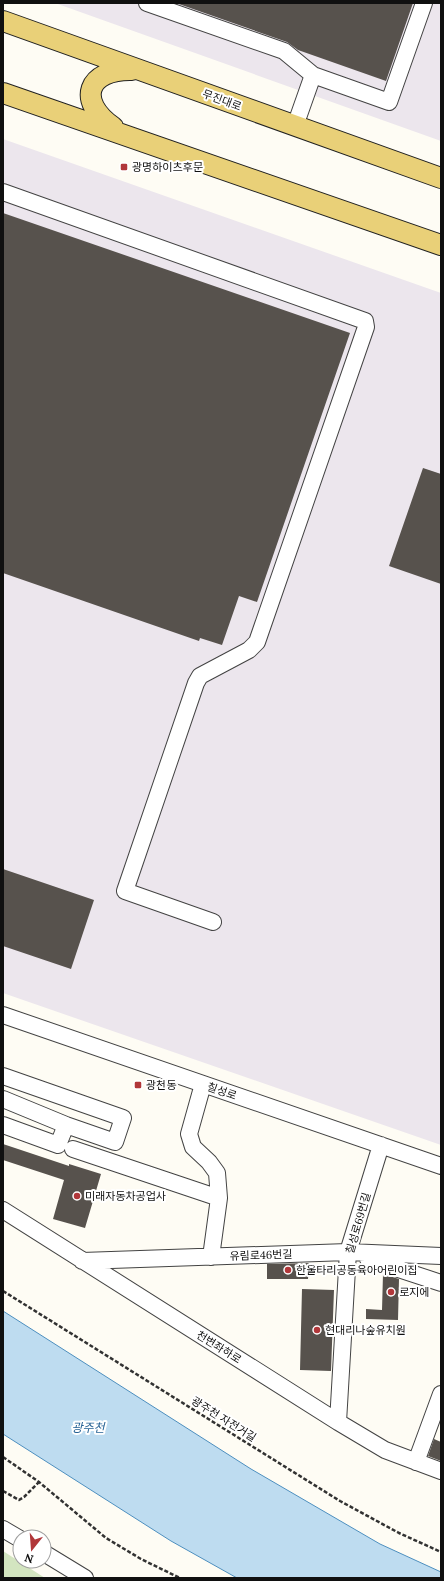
<svg xmlns="http://www.w3.org/2000/svg" width="444" height="1581" font-family="Lora,'Noto Sans KR',serif">
	<rect width="100%" height="100%" fill="#fefcf4"/>
	<path fill="#ece6ed" d="M55 3H441V141Z
		M3 139 441 293V1145L3 993Z"/>
	<path fill="#d3e5c0" d="M3 1551 45 1578H3Z"/>
	<path fill="#bedcf0" stroke="#4d8fbf" d="M3 1311 251 1469 380 1544 441 1572V1578H237L171 1541 3 1434Z"/>
	<path fill="#57524d" d="M176 3H413L386 81 298 50 287 42Z
		M3 213 350 333 257 602 239 596 222 645 200 638 199 641 3 573Z
		M423 468 441 474V584L389 566Z
		M3 869 94 900 71 969 3 946Z
		M3 1144 69 1166V1164L101 1174 85 1228 53 1219 64 1180 3 1160Z
		M309 1263 308 1279H267V1264Z
		M383 1274 399 1279 398 1320 366 1319V1309L382 1310Z
		M302 1289 334 1290 331 1371 300 1370Z
		M434 1439 441 1442V1461L428 1456Z"/>
	<g fill="none" stroke-linecap="round" stroke-linejoin="round">
		<g stroke="#434343" stroke-width="18">
			<path id="minor" d="M147 3 284 51 313 75 389 102 424 3
				M295 126 313 75
				M3 192 365 321 366 327 257 642 249 650 200 676 196 683 125 891 213 922
				M3 1015 441 1166
				M3 1076 123 1118 115 1142 66 1125 58 1145 3 1125
				M203 1084 189 1134 193 1147 209 1162 217 1173 219 1198 211 1257
				M3 1099 66 1125
				M73 1149 219 1198
				M3 1210 338 1422 385 1450 441 1471
				M368 1259 441 1283
				M82 1261 348 1252 441 1256
				M338 1422 348 1252 381 1145
				M416 1462 441 1394
				M3 1529 20 1539
				M44 1553 85 1578"/>
		</g>
		<g stroke="#212121" stroke-width="22">
			<path id="major" d="M3 21 441 178
				M3 93 441 245
				M113 127C76 101 87 69 132 70"/>
		</g>
		<path stroke="#323232" stroke-width="2.5" stroke-dasharray="4 2" stroke-linecap="butt" d="M3 1291 340 1501 399 1533 441 1552
			M3 1457 39 1482 106 1538 141 1559 180 1578
			M3 1491 19 1500 24 1497 39 1482"/>
		<use href="#minor" stroke="#fff" stroke-width="16"/>
		<use href="#major" stroke="#e9d078" stroke-width="20"/>
	</g>
	<g fill="#b1373a" stroke="#fff" stroke-width="1.5">
		<rect x="120" y="163" width="8" height="8" rx="2"/>
		<rect x="134" y="1081" width="8" height="8" rx="2"/>
		<circle cx="77" cy="1196" r="4"/>
		<circle cx="288" cy="1270" r="4"/>
		<circle cx="391" cy="1292" r="4"/>
		<circle cx="317" cy="1330" r="4"/>
	</g>
	<g text-anchor="middle" dominant-baseline="central" stroke-width="4" stroke-linejoin="round" paint-order="stroke">
		<g font-size="11" fill="#101010" stroke="#fff">
			<text transform="translate(222 100) rotate(20)">무진대로</text>
			<text transform="translate(222 1091) rotate(19)">칠성로</text>
			<text transform="translate(358 1223) rotate(-74)">칠성로69번길</text>
			<text transform="translate(261 1255) rotate(-2)">유림로46번길</text>
			<text transform="translate(219 1347) rotate(32)">천변좌하로</text>
			<text transform="translate(224 1419) rotate(32)">광주천 자전거길</text>
		</g>
		<g font-size="11" fill="#101010" stroke="#fff" text-anchor="start">
			<text x="132" y="167">광명하이츠후문</text>
			<text x="146" y="1085">광천동</text>
			<text x="85" y="1196">미래자동차공업사</text>
			<text x="296" y="1270">한울타리공동육아어린이집</text>
			<text x="399" y="1292">로지에</text>
			<text x="325" y="1330">현대리나숲유치원</text>
		</g>
		<g font-size="12" font-style="italic" fill="#266295" stroke="#fff">
			<text x="88" y="1427">광주천</text>
		</g>
	</g>
	<rect width="444" height="1581" fill="none" stroke="#101010" stroke-width="8"/>
	<g transform="translate(32 1549) rotate(197)"><circle r="19" fill="#ffffff" stroke="#9f9f9f"/>
	<path d="M0-3L7 15L0 10L-7 15Z" fill="#b1373a"/>
	<text y="-6" font-size="11" font-weight="bold" text-anchor="middle" fill="#101010">N</text>
	</g>
</svg>
